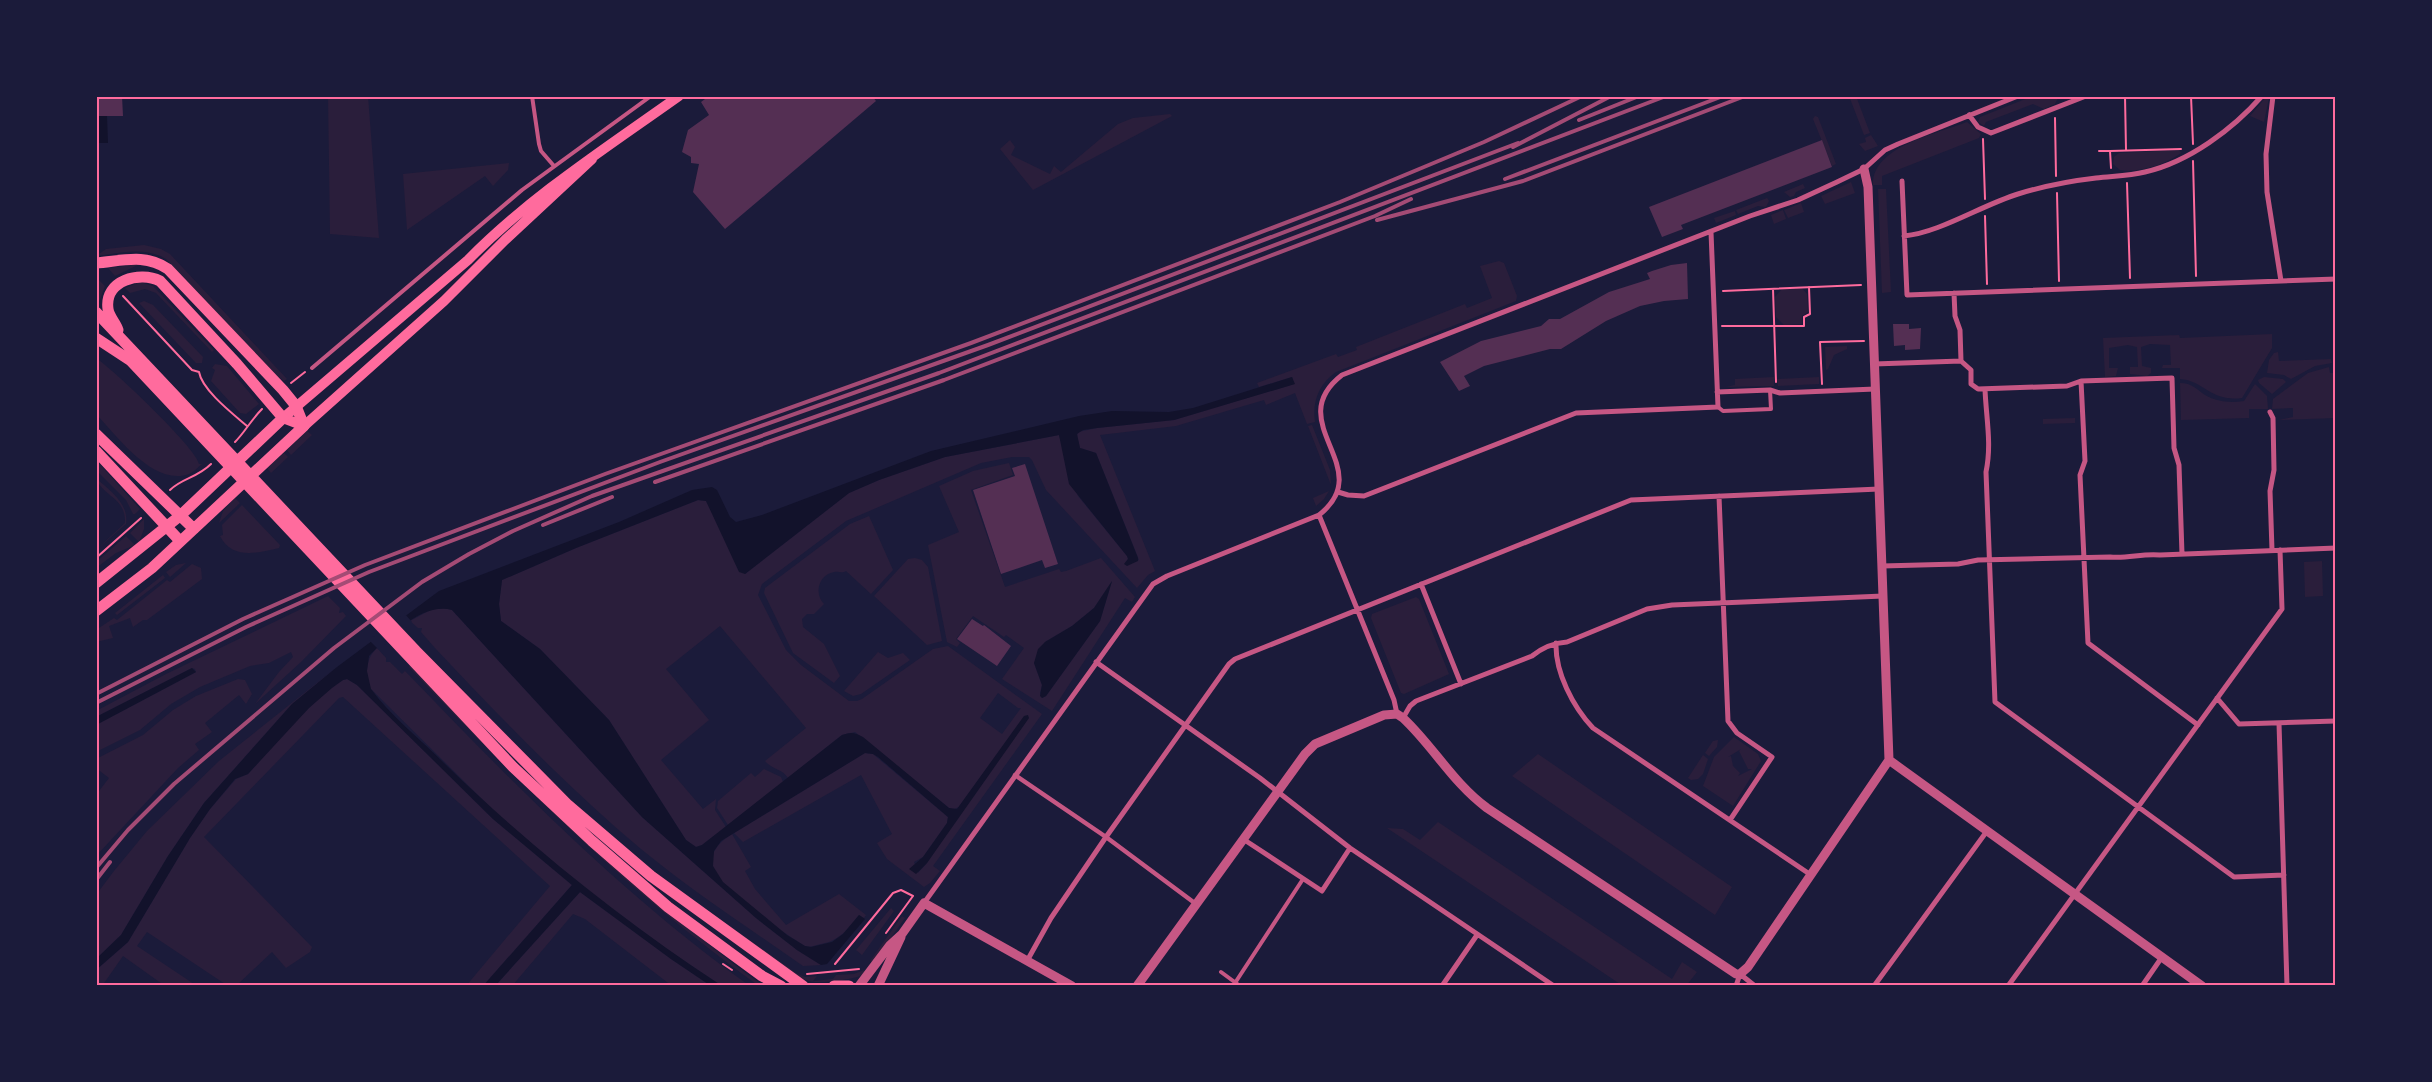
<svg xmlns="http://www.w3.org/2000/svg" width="2432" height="1082" font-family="'Alegreya Sans',sans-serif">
	<rect width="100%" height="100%" fill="#1b1b3a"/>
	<path fill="#2a1e3b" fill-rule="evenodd" d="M328 96H368L379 238 330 234Z
		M1849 96H1856L1870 133 1864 135Z
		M2033 96H2059L2055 104 2044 109 2033 104 1986 122 1984 126 1978 122 1980 117Z
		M2266 97 2269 98 2264 122 2250 116Z
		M1170 114 1172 116 1033 190 1000 149 1010 140 1015 147 1011 155 1050 174 1054 166 1061 172 1118 124 1133 118Z
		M1815 116 1818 117 1836 164 1832 166 1813 119Z
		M1967 122 1981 134 1979 138 1882 176V185H1873C1872 146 1937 134 1967 122Z
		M1871 135 1878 146 1865 151 1859 144 1866 142 1865 138Z
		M2179 150 2181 153C2165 165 2139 173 2120 170L2113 164 2114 157 2119 153Z
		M509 163 508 170 493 186 485 176 407 230 403 174Z
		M1851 182 1855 193 1825 204 1821 196Z
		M1803 184 1805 188 1796 192 1794 196 1790 197 1784 192Z
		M1878 189H1886L1891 292 1882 293Z
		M1767 198 1769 201 1766 207 1758 206 1738 214 1736 210Z
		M1801 203 1804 212 1788 218 1784 210Z
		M1783 210 1786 219 1774 224 1771 215Z
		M1735 211 1736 215 1716 223 1714 218Z
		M144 245 161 249 170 254 287 379 284 381 276 375 166 259C145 246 119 253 96 256L106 249Z
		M1499 261 1504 263 1517 296 1516 301 1336 372C1319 384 1312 401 1315 422L1307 424 1295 393 1266 405 1264 400 1176 426 1100 435 1155 571 1148 575 1137 588 1046 490 1032 460 1029 457H1012L981 463 846 521 762 584 758 595 786 650 801 665 849 701H857L862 699 933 649 948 646 1042 714 933 866 940 871 930 883 924 887 887 859 877 843 892 834 861 775 743 842 734 833 865 753 873 754 948 817 947 823 923 857 914 862 918 873 927 863 1026 715 959 807 954 809 949 808 855 732 842 735 788 778C783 769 771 769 765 761L806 728 720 626 666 669 709 720 661 760 703 809 716 799 715 810 726 827 702 845 696 847 686 840 609 720 540 649 501 621 499 604 502 580 576 548 698 500 706 501 745 574 849 493 879 480 945 457 1059 435 1078 496 1127 556 1128 559 1125 563 1139 560 1096 453 1080 448 1077 436 1078 432 1097 428 1174 420 1294 384 1292 377 1259 387 1257 383 1336 354 1338 357 1357 350 1356 347 1465 304 1467 308 1492 298 1480 266ZM998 693 1018 708H1021L1002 734 980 718Z
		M140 264 115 276 108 268Z
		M96 277 105 286 99 302 96 304Z
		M140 282 153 286 214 350 212 352 156 293 145 289 130 293 125 288Z
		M1802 288 1807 294 1808 312 1802 316V324L1784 325 1776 317 1775 297 1782 289Z
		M144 301 153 305 203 357 202 363H196L139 303Z
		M2272 334V348L2242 398C2210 402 2205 381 2180 379V368H2162L2163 365H2171L2170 345 2150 344 2141 347 2142 366 2151 368V373L2147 376 2130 374V367H2138L2137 347 2128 345 2109 348V368H2118L2116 376 2105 377 2103 338 2179 335 2180 338Z
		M1847 346V349L1834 355 1828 369 1826 370 1825 347Z
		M2278 352 2279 361 2331 359 2332 363 2315 366 2291 379 2284 375 2267 373 2269 360 2274 353Z
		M96 358C114 370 197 449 199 464H202C198 467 194 472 189 474 154 487 117 436 96 414Z
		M215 364 227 366 259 404 246 414 240 413 211 381 215 370 212 368Z
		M2329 367 2330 373H2336V418L2279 420 2293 417V408L2272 409 2273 399 2308 373Z
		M1774 377V386L1726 387 1735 385V379Z
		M1819 377V384L1778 386 1777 379Z
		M2264 377 2283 379 2286 382 2272 394 2259 383 2258 380Z
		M2180 383C2192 383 2196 389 2205 395 2217 402 2230 403 2244 401L2255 384 2267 396 2268 409H2249V418L2181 420Z
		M2075 418V423L2043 424V419Z
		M1312 425 1330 470 1331 485 1308 426Z
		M307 431 312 435 291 455 287 450Z
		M284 453 288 457 271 473 267 468Z
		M96 460 140 509 135 514H133L126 500 96 470Z
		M1009 463 1013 475 971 490 1005 587 1059 569 1061 572 1066 571 1101 558 1135 597 1132 602 1125 598 1052 711 1002 679 1024 648 1006 635 1004 637 973 616 956 639 960 643 957 647 947 642 928 545 959 532 939 486 973 471ZM1112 581 1100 621 1046 696 1042 698 1040 693 1042 685 1034 663 1045 642 1072 626 1094 608Z
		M96 478C110 491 129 503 126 524L96 550 125 523C126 497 103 497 96 478Z
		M1329 491 1324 499 1316 506 1313 498Z
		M235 498 240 503 219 523 223 511Z
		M242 505 280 545 279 548C258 553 232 560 220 536L223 535 222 525Z
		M869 516 893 570 871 594 846 571C841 574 840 571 834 572 818 575 814 594 824 604L814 614H807L802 619 803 627 824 644 840 676 834 683 793 653 764 593 765 588 850 524Z
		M144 519V529L139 542 130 533Z
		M126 536 135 545 116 553 96 568V562Z
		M915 558 922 560 928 567 942 641 927 645 874 596 908 559Z
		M2322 561 2323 596 2305 597 2304 562Z
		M186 563 170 577 166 572 176 565Z
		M192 564 201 568 202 579 147 620H143L133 627 130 618 109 626 113 638 96 642V630L114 618 117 620 167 580 170 582Z
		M163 575 165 578 117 615 115 613Z
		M328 596 340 608 339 613 343 612 346 616 301 662 255 704 279 672 293 657 291 652 269 663 250 666 200 687 171 704 140 730 96 752V725L196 672 195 669 192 668 96 717V711L166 674Z
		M1416 597 1419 599 1449 674 1404 694 1401 693 1371 618 1372 614Z
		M444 608 452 610 642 817 756 918 797 950 821 965 803 966C749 928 692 891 641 849 567 787 501 718 435 648L421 632 422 628H418L410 621 432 609Z
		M377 648 386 658V662H390L402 674 405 671C513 783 622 895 750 986H722L668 950 579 884 495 812 371 689C364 675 366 658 377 648Z
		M425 652C491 721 557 792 631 853 684 896 741 933 796 973L805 977 817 976 813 981 833 979 836 975 854 974 864 970 866 973C859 979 825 983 816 982 810 982 805 980 800 978 773 962 748 942 722 923 681 894 640 864 601 831 538 776 481 714 424 653Z
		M878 652 888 658 903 653 910 660 861 694 853 696 844 691Z
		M410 665C524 777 634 893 764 986H759C630 893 517 782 409 667Z
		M337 667 292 704 204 803 168 856 121 935 96 959V895L114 871 147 831 219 761Z
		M238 679 245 680 252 694 246 704 239 695 205 723 212 732 195 744 199 750 178 768 96 856V795L109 778 96 768V759L143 735 173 710 196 696Z
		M347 679 357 685 493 819 572 885 483 986H466L550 886 343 697 339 698 204 837 312 947 310 952 286 968 272 952 236 986H228L147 932 137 946 197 986H165L123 956 102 986H96V970L128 942 190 838 210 809 236 779 248 774C265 756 327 682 347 679Z
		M1734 737 1758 754 1761 761 1733 806 1703 786 1714 757ZM1741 749 1739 751 1748 769H1752L1738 776 1740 773 1733 766 1731 756 1728 757Z
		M1718 740 1717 747 1709 756 1705 753 1713 741Z
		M1538 754 1732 887 1715 915 1512 776Z
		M1703 755 1708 759 1703 774 1698 779 1691 780 1688 778Z
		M764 769 781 777 783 782 728 825 717 808 718 801 751 773 755 777Z
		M1438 822 1672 979 1682 962 1697 972 1686 986H1623L1387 828 1403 829 1420 840Z
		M732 834 751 867 745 871 755 889 786 925 839 894 866 915 864 918 859 915C848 929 839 941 821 944 815 945 812 948 805 946 782 932 728 895 715 872 706 855 719 842 732 834Z
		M580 892 671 959 711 986H672L585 919 573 914 512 986H495Z
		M891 908 894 911 862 955 856 950Z
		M902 916 905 918 873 963 870 961Z"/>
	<path fill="#12122b" d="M96 116H107L108 143H96Z
		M1292 377 1295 384 1174 420 1097 428 1083 430 1077 434 1080 448 1096 453 1138 558V561L1127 566 1124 564 1128 559 1127 556 1069 484 1059 435 945 457 879 480 849 493 745 574 739 572 706 501 698 500 576 548 502 580 499 604 501 621 540 649 609 720 686 840 696 847 702 845 842 735C851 732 854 732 863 737L949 808 957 809 1024 716 1028 715 1029 718 927 863 916 874 909 869 923 857 947 823 948 817 878 757 873 754 865 753 721 841 714 851 713 866 723 882 787 935 805 946 811 947 832 942 843 934 859 915 865 919 827 964 821 965 797 950 756 918 642 817 452 610C423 602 389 636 369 656L367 671 371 689C391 716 419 738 443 762 529 846 622 920 722 986H711L671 959 580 892 495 986H483L572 885 493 819 357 685 347 679 343 680 332 688 309 708 248 774 235 779 210 809 190 838 128 942 96 970V959L121 935 168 856 204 803 292 704 337 667 439 591 619 522 692 490 712 487 717 490 730 517 736 522 762 515 931 451 1079 416 1112 411 1169 412 1193 408Z
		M1112 581 1100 621 1046 696 1042 698 1040 696 1042 685 1034 663 1038 649 1045 642 1072 626 1094 608Z
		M192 668 196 672 96 725V717Z"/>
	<path fill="#1b1b3a" d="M404 613 412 622 379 650 369 640Z"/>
	<path fill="#542f53" d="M96 96H122L123 116H96Z
		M709 96H872L876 101 725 229 693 192 699 164 691 163V157L682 152 688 130 709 115 701 102Z
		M1822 140 1832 167 1681 225 1683 229 1662 237 1649 207Z
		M1687 263 1688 299 1664 301 1640 306 1606 321 1561 349H1550L1484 366 1464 376 1470 386 1459 391 1440 362 1481 341 1541 326 1549 319H1560L1609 292 1650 279 1647 273 1652 271 1671 265Z
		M1893 324H1909V329L1921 328 1920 349 1905 350V345L1894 346Z
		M1025 464 1058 564 1045 568 1042 560 1001 574 973 490 1015 476 1012 468Z
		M972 619 983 626 984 625 1011 646 997 666 957 639Z"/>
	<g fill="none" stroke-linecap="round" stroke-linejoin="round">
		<path stroke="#ff6b9d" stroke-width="2" d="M2125 96 2126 150
			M2191 96 2193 144
			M2055 118 2056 176
			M1983 139 1985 199
			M2099 151H2110
			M2193 161 2196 276
			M2111 168 2110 151 2181 149
			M2127 183 2130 278
			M2057 193 2059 281
			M1985 216 1987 284
			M1773 289 1776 382
			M1723 291 1861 285
			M123 296 192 370 199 372C202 390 233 414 247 426
			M1722 326H1804V317L1810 314 1809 287
			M291 383 305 372
			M1822 384 1820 342 1864 341
			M235 442C245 432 251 420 262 409
			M170 490C182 478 197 478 211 464
			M96 558 141 518
			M723 964 732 970
			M835 964 893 893 901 890 913 896 886 933
			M807 974 859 969"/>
		<path stroke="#c65784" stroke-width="4" d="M532 96 539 144 541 151 554 166
			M312 368 522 190 651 96
			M1718 407 1723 411 1771 409 1770 390
			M1221 972 1240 986
			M1235 983 1303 879"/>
		<path stroke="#c65784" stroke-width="4.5" d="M1015 775 1106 837 1196 904"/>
		<path stroke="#c65784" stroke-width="5" d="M2273 96 2266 154 2267 192 2281 281
			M1969 115 1978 127 1991 133 2086 96
			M1902 181 1907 295 2336 279
			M1904 236C1939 233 1982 205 2018 194 2044 186 2070 181 2096 178 2113 176 2129 176 2145 172 2189 162 2233 129 2262 96
			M1954 293 1955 316 1960 330 1961 361 1971 370V384L1978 389 2067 386 2081 381 2172 378 2174 448 2179 465 2182 554
			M1874 364 1961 361
			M2081 381 2085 461 2080 475 2088 643 2198 725
			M1985 389C1986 417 1992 444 1986 472L1995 702 2234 877 2284 875
			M1717 392 1770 390 1780 393 1875 389
			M2270 412 2273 418 2274 470 2270 491 2272 550
			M1338 492 1348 495 1364 496 1576 413 1718 407 1711 232
			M1719 496 1728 721 1737 733 1772 757 1730 820
			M1319 515 1394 700 1397 714
			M1882 566 1958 564 1978 560 2110 557C2127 559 2143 553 2160 555L2336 548
			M1421 584 1461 684
			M1556 643C1555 672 1573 707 1593 728L1811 875
			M1096 662 1260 778 1350 848 1554 986
			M2217 698 2239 724 2336 721
			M1403 718 1410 706 1416 701 1532 656C1543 647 1553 643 1567 642L1647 609 1672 605 1883 596
			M2279 723 2287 986
			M1243 839 1322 891 1350 848
			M924 903 1153 584 1167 576 1319 515C1379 468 1280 423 1342 375L1750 216 1798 200 1837 182 1864 169 1885 150 1898 144 2018 96
			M1027 961 1051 918 1106 837 1229 664 1235 659 1631 500 1879 489
			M1442 986 1477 935
			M1736 986 1740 974 1755 986
			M1874 986 1987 831
			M2008 986 2282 609 2280 550
			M2142 986 2162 957"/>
		<path stroke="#c65784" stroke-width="9" d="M1864 169 1868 187 1889 760 2202 986
			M859 986 890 945 902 934 924 903 1072 986
			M878 986 901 937
			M1137 986 1305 754 1315 744 1384 715 1397 714 1403 718C1433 746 1453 783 1487 808L1736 974H1740L1748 967 1889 760"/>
		<path stroke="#ff6b9d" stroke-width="10" d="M592 159 505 240 444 301 304 426 283 418 468 260C531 196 606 148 679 96"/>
		<path stroke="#ff6b9d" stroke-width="11" d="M96 263C122 261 145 253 168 269L283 390 296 406 304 426 152 568 96 611
			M96 312 416 651 568 805 651 876 803 986
			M96 338 131 361
			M130 360 513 767 592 841 668 907 762 976 781 986
			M96 434 194 529
			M96 451 180 541
			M96 583 181 515 283 418 237 364 160 281C140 271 104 280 108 309 109 317 116 323 118 330
			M834 986H849"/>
		<path stroke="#a44b75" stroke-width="4" d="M1579 120 1639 96
			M1513 147 1611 96
			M1505 179 1723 96
			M1377 220 1523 181 1745 96
			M655 482 944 380 1375 216 1411 199
			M543 525 612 497
			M96 694 243 619 365 565 605 474 971 343 1340 202 1484 142 1582 96
			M96 703 246 627 369 572 660 462 988 345 1518 143
			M96 868 128 830 174 784 334 648 422 582 469 554 513 531 592 496 939 373 1666 96
			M96 880 110 862"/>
	</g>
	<rect width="2432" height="1082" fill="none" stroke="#1b1b3a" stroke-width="195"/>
	<rect x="98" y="98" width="2236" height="886" fill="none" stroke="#ff6b9d" stroke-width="2"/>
</svg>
